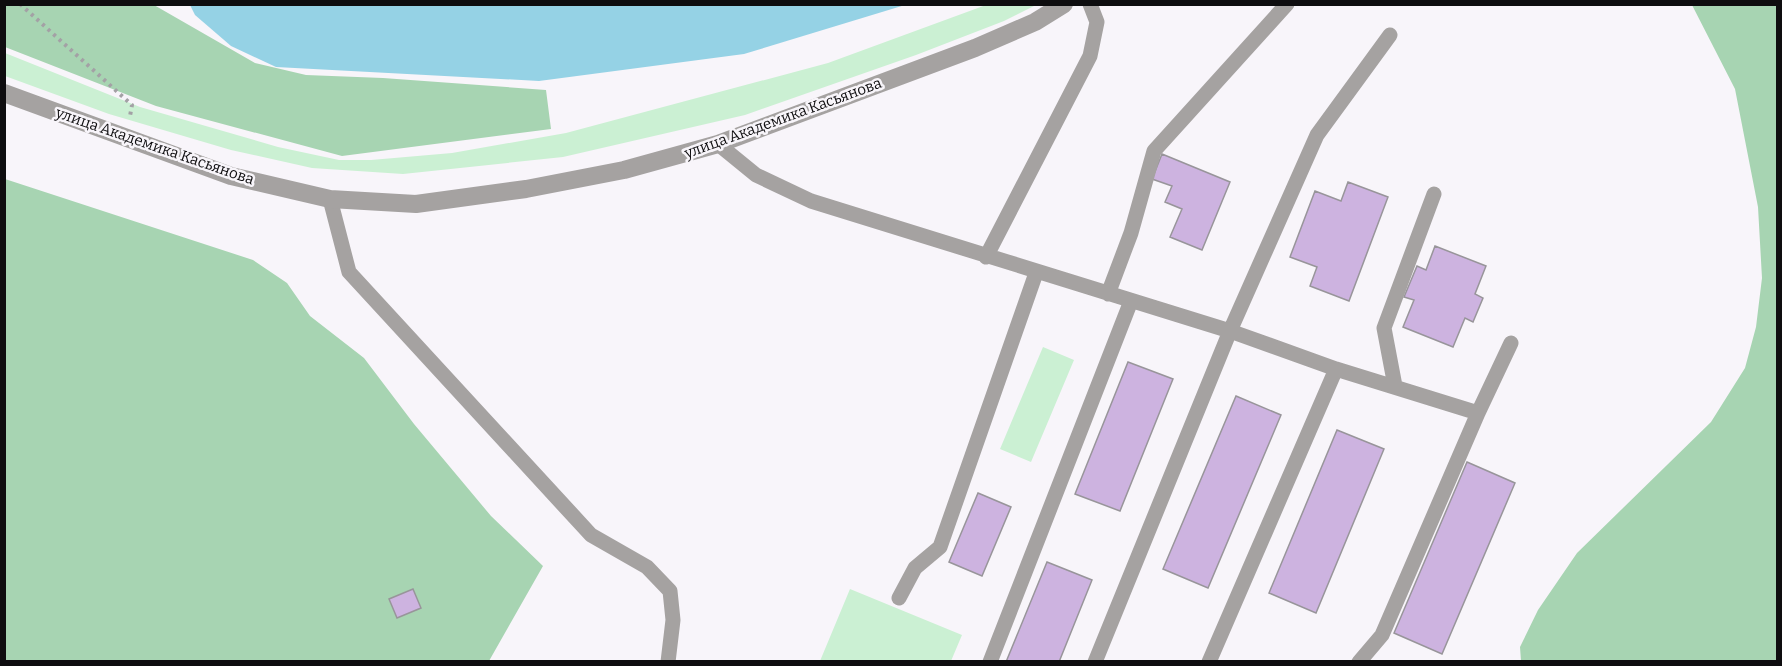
<svg xmlns="http://www.w3.org/2000/svg" width="1782" height="666" font-family="Bitter,serif">
	<rect width="100%" height="100%" fill="#f8f5fa"/>
	<path fill="#cbf0d3" d="M986 5H1036L1004 21 916 55 745 115 563 157 403 174 312 168 231 150 109 114 5 76V53L140 107 278 147 339 160H371L452 153 566 133 828 63Z
		M1043 347 1074 360 1031 462 1000 449Z
		M850 589 962 635 951 661H820Z"/>
	<path fill="#a7d4b2" d="M4 5H154L255 63 306 75 383 78 546 90 551 129 342 156 156 106 5 47Z
		M1692 5H1777V661H1521L1520 647 1538 610 1577 553 1711 422 1745 368 1756 327 1762 278 1758 207 1735 89Z
		M5 179 253 260 287 283 310 316 364 358 414 424 491 516 543 566 489 661 5 662Z"/>
	<path fill="#95d2e5" d="M190 5H905L744 54 539 81 276 67 231 46 195 15Z"/>
	<path fill="#cdb3e0" stroke="#98959a" stroke-width="1.5" d="M1162 154 1230 182 1202 250 1170 237 1182 209 1165 202 1172 186 1152 179Z
		M1348 182 1388 197 1349 301 1310 286 1317 267 1290 257 1315 191 1341 201Z
		M1435 246 1486 266 1475 294 1483 298 1473 322 1465 318 1453 347 1403 327 1414 300 1404 297 1417 266 1426 270Z
		M1128 362 1173 379 1120 511 1075 494Z
		M1236 396 1281 415 1208 588 1163 569Z
		M1337 430 1384 449 1316 613 1269 593Z
		M1467 462 1515 483 1442 654 1394 633Z
		M978 493 1011 507 982 576 949 562Z
		M1047 562 1092 580 1059 662H1006Z
		M413 589 421 608 397 618 389 599Z"/>
	<g fill="none" stroke-linecap="round" stroke-linejoin="round">
		<path stroke="#a3a1a5" stroke-width="4" stroke-dasharray="3 4.5" stroke-linecap="butt" d="M20 4 132 105 130 116"/>
		<path stroke="#a5a2a1" stroke-width="15" d="M718 144 756 175 811 201 1230 331 1336 369 1478 413 1382 635 1359 662
			M330 199 349 272 591 535 647 567 670 591 673 620 668 662
			M986 257 1090 56 1097 22 1090 4
			M1108 294 1131 233 1154 151 1287 4
			M1395 386 1384 328 1434 194
			M1478 413 1511 343
			M899 598 915 568 940 547 1036 273
			M990 662 1131 301
			M1095 662 1230 331 1317 135 1390 35
			M1209 662 1336 369"/>
		<path stroke="#a5a2a1" stroke-width="18" d="M4 93 231 176 330 199 416 204 526 189 624 170 718 144 975 48 1035 22 1064 4"/>
	</g>
	<g text-anchor="middle" dominant-baseline="central" stroke-width="5" stroke-linejoin="round" paint-order="stroke">
		<g font-size="15" fill="#0e0d0f" stroke="#f8f5fa">
			<text transform="translate(783 118) rotate(-20)">улица Академика Касьянова</text>
			<text transform="translate(155 146) rotate(19)">улица Академика Касьянова</text>
		</g>
	</g>
	<rect width="1782" height="666" fill="none" stroke="#0e0d0f" stroke-width="12"/>
</svg>
